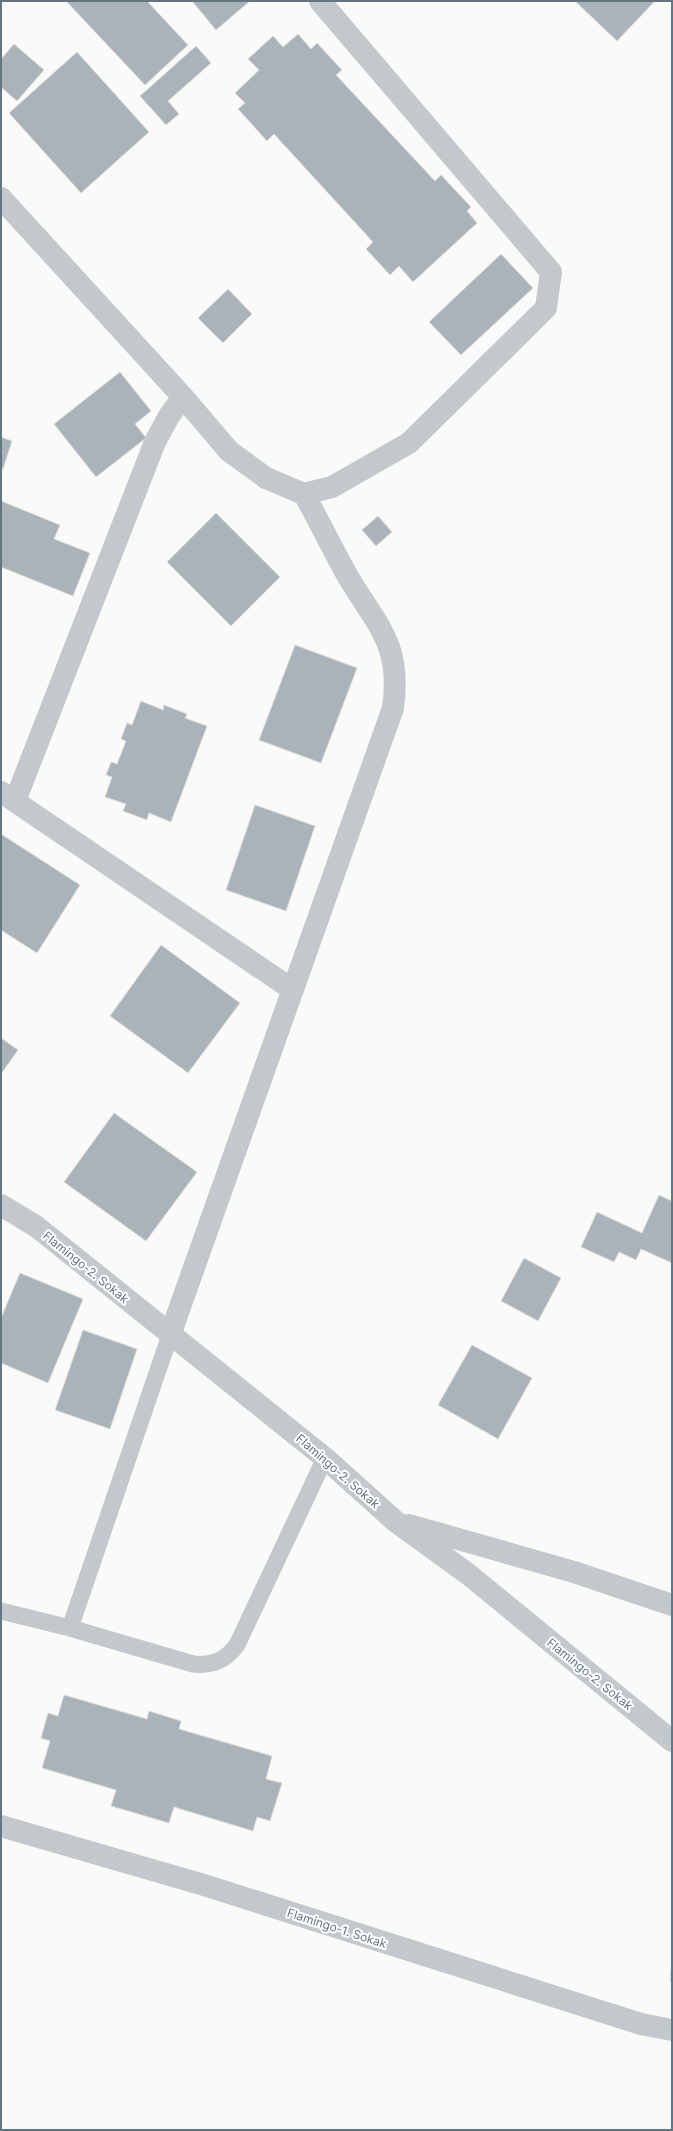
<svg xmlns="http://www.w3.org/2000/svg" width="673" height="2131" font-family="Inter,sans-serif">
	<rect width="100%" height="100%" fill="#fafaf8"/>
	<path fill="#aab3b9" stroke="#dcdcda" d="M66 1H147L188 45 145 85Z
		M192 1H250L216 30Z
		M575 1H655L617 41Z
		M298 34 311 49 317 43 342 70 336 75 435 181 441 175 471 207 467 211 477 223 413 282 399 266 390 275 366 249 373 242 274 134 267 141 238 109 245 103 235 93 259 70 248 59 273 36 283 47Z
		M14 44 44 70 17 101 1 87V59Z
		M196 46 211 63 168 101 179 114 166 125 140 96Z
		M77 52 149 132 81 193 9 113Z
		M501 254 533 288 461 355 429 322Z
		M228 289 252 314 223 343 198 318Z
		M120 372 151 411 135 424 146 438 96 477 54 424Z
		M1 437 12 441 3 469H1Z
		M1 501 60 525 54 539 90 553 73 596 1 567Z
		M216 513 280 577 231 626 167 562Z
		M378 516 392 532 376 546 362 530Z
		M295 645 357 668 321 763 259 740Z
		M141 701 163 710 164 705 187 714 185 718 207 726 171 822 149 813 147 820 123 811 126 804 105 797 112 777 106 775 111 762 117 764 126 741 121 739 127 723 132 725Z
		M255 805 315 826 286 911 226 890Z
		M1 834 80 885 37 953 1 930Z
		M161 945 240 1003 188 1073 110 1016Z
		M1 1038 18 1050 1 1074Z
		M114 1113 197 1172 146 1241 64 1182Z
		M659 1195 672 1201V1263L641 1249 636 1260 619 1252 614 1262 581 1247 597 1212 642 1233Z
		M524 1258 561 1278 538 1321 501 1301Z
		M20 1273 83 1299 48 1383 1 1363V1318Z
		M83 1330 137 1349 110 1429 55 1410Z
		M472 1345 532 1378 498 1439 438 1405Z
		M64 1695 147 1719 149 1711 181 1721 179 1729 272 1756 266 1779 282 1783 270 1821 257 1817 253 1831 174 1807 169 1823 111 1806 116 1790 42 1768 50 1741 41 1738 48 1713 58 1716Z
		M672 1959V1982L670 1981Z"/>
	<g fill="none" stroke-linecap="round" stroke-linejoin="round">
		<path stroke="#c3c8cc" stroke-width="17" d="M1 1611 70 1628 193 1664C212 1666 225 1661 237 1645L325 1458
			M70 1628 170 1335"/>
		<path stroke="#c3c8cc" stroke-width="22" d="M1 198 183 397 229 451 266 478 304 494 332 487 409 443 546 308 551 272 320 1
			M1 792 293 990
			M15 801 155 442 169 416 183 397
			M1 1205 37 1227 325 1458 395 1521 468 1574 672 1741
			M170 1335 393 708C402 644 377 626 347 575 332 548 319 521 304 494
			M409 1525 574 1572 672 1605
			M1 1826 204 1885 641 2024 672 2030"/>
	</g>
	<g text-anchor="middle" dominant-baseline="central" stroke-width="4" stroke-linejoin="round" paint-order="stroke">
		<g font-size="12" fill="#657683" stroke="#fff">
			<text transform="translate(86 1267) rotate(39)">Flamingo-2. Sokak</text>
			<text transform="translate(338 1471) rotate(41)">Flamingo-2. Sokak</text>
			<text transform="translate(590 1674) rotate(39)">Flamingo-2. Sokak</text>
			<text transform="translate(337 1928) rotate(18)">Flamingo-1. Sokak</text>
		</g>
	</g>
	<rect width="673" height="2131" fill="none" stroke="#657683" stroke-width="4"/>
</svg>
